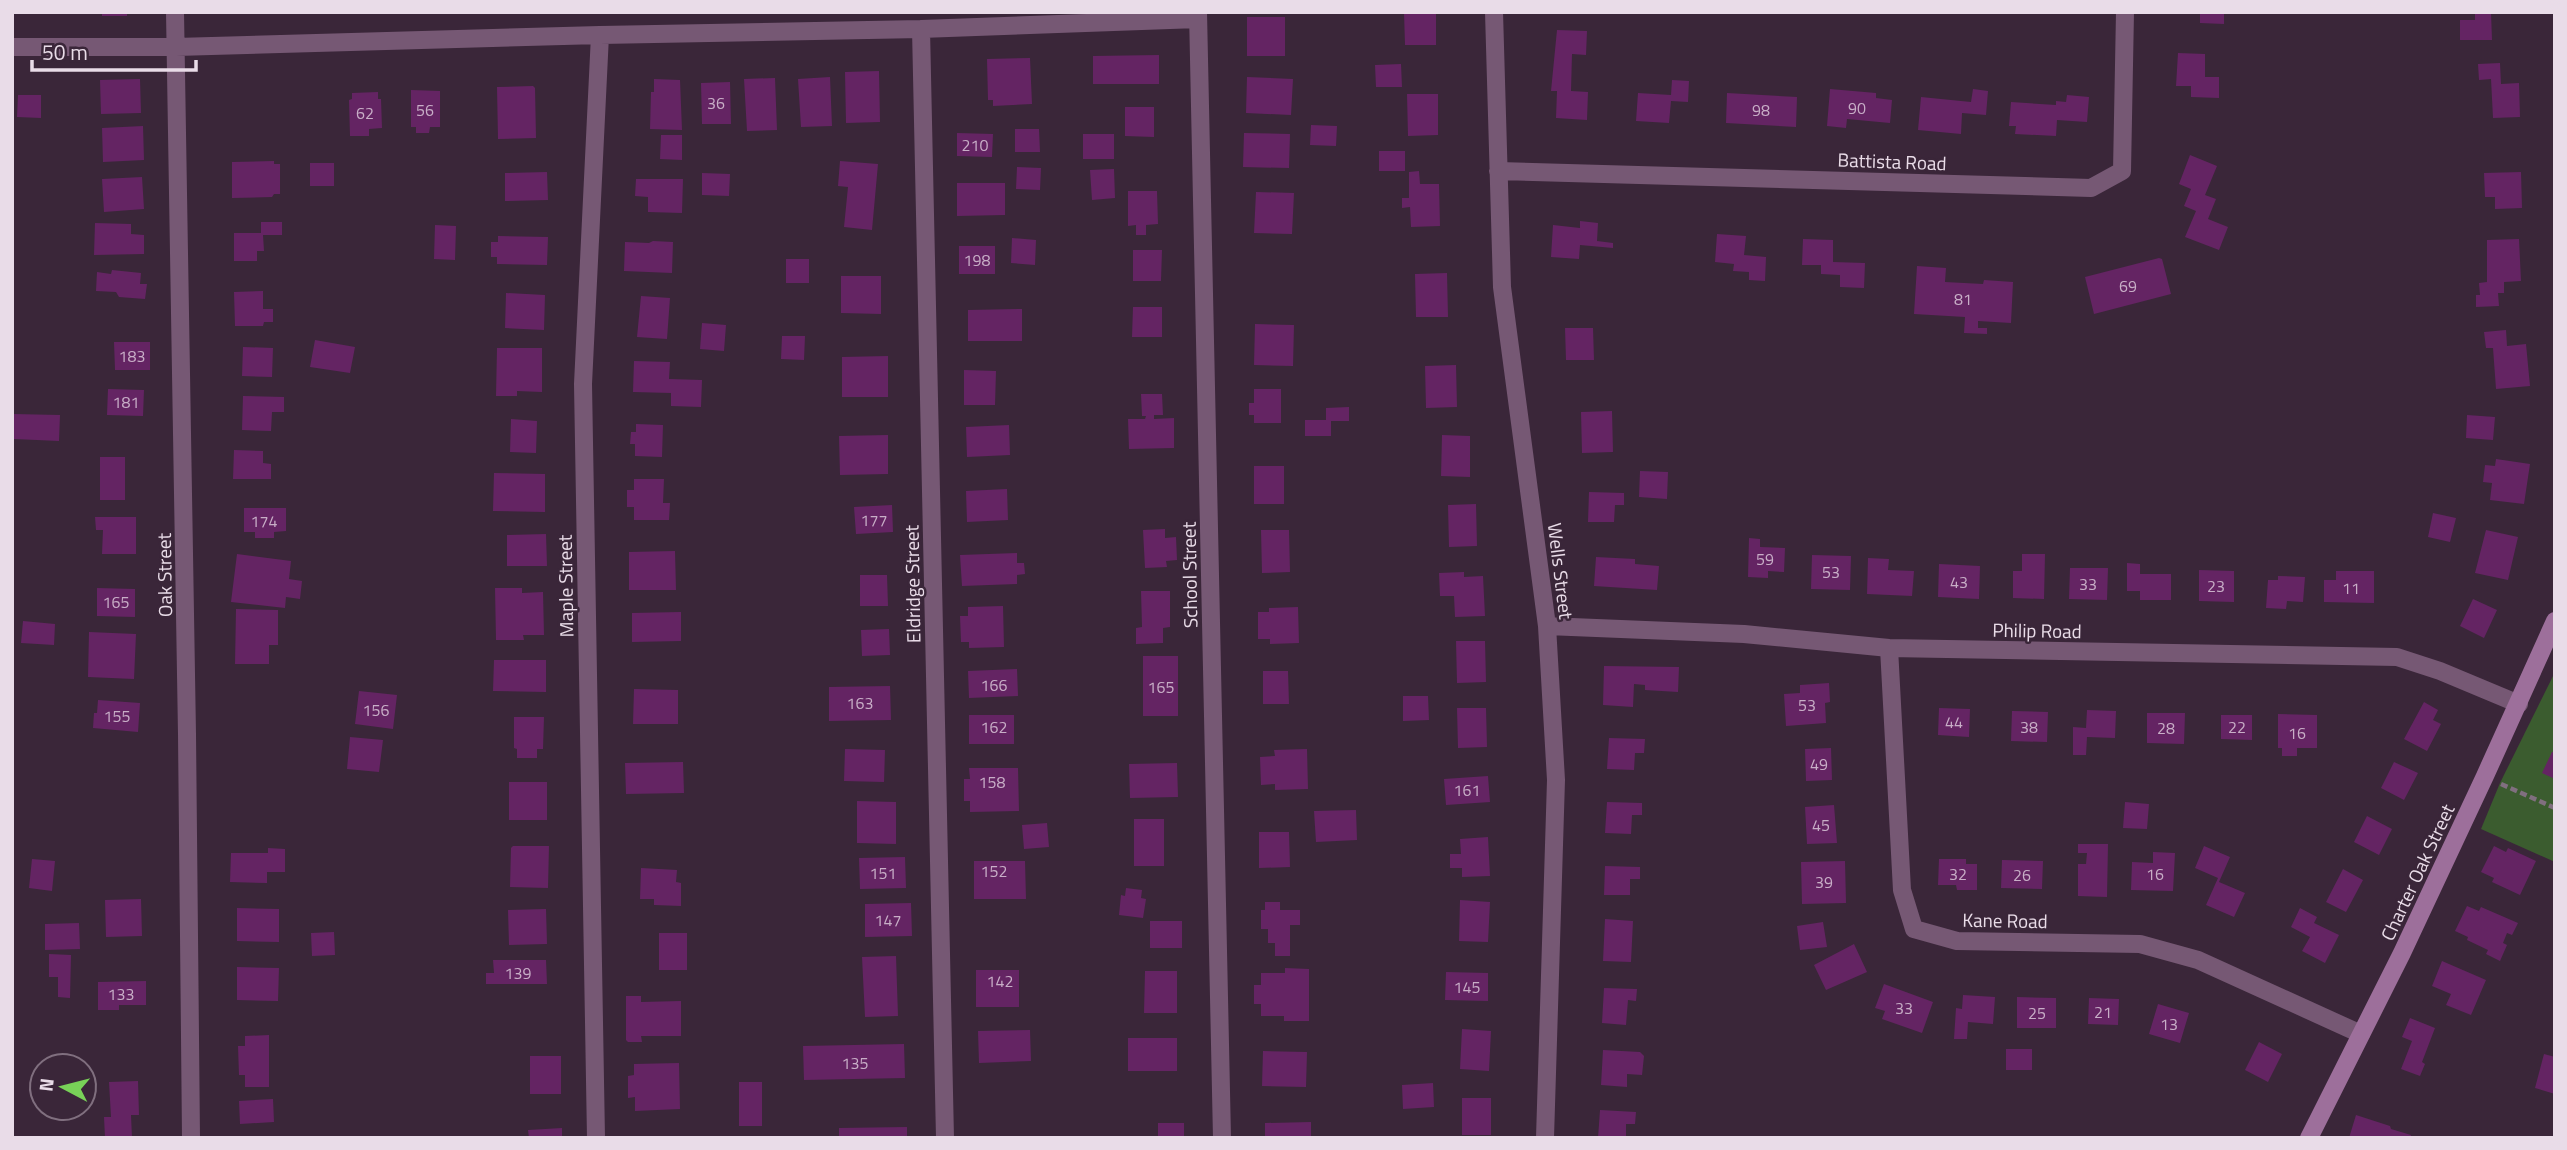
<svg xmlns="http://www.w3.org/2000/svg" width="2567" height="1150" font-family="'Titillium Web',sans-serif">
	<rect width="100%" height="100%" fill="#3a2639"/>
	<path fill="#3b5c2f" d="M2555 672V862L2481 829 2500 783Z"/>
	<path fill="#642463" d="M102 12H127V16H102Z
		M1404 12H1436V45H1405Z
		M2200 12H2224V24L2200 23Z
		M2475 12H2491L2492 40H2460V20H2475Z
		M1247 17H1285V56H1247Z
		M1557 30 1587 31 1586 55 1572 54 1571 91 1588 92 1587 120 1556 118 1557 91H1551Z
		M2178 53 2205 54V77H2219V98L2191 97V86H2176Z
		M1159 55V84H1093V56Z
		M1030 58 1032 104 993 106V100H988L987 59Z
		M2500 63 2501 84 2519 83 2520 117 2493 118 2491 79 2479 80 2478 64Z
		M1401 64 1402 87H1376L1375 65Z
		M879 71 880 122 846 123 845 72Z
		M830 77 832 126 801 127 798 79Z
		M1247 77 1293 79 1291 115 1246 113Z
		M775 78 777 130 747 131 744 79Z
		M140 79 141 113 101 114 100 80Z
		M654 79 680 80 682 130 650 129 651 92H654Z
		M1672 80 1689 81 1688 102 1671 101 1669 123 1636 121 1638 93 1671 95Z
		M730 82 731 124H702L701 83Z
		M533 86 535 88 536 138 498 139 497 87Z
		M1830 89 1876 93V98L1892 100 1890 123 1847 119 1846 128 1827 126Z
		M1973 89 1988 91 1986 115 1962 113 1961 134 1918 130 1921 97 1971 102Z
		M411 90 440 91V127H430L429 133H416V127H411Z
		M378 92V99H381L382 128 369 129V136H350L349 100 352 99V93Z
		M1727 93 1797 97 1796 127 1726 123Z
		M1407 94H1438V135L1408 136Z
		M18 95H41V118L17 117Z
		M2067 95 2089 97 2087 122 2057 120 2056 136 2015 134 2016 126H2009L2011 102 2056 105V101L2066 102Z
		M1125 107H1154V137L1125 136Z
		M1311 125 1337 126 1336 146 1310 145Z
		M143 126 144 160 103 162 102 128Z
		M1015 129H1039L1040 152H1015Z
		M957 133 993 134 992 157 957 156Z
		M1244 133 1290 134 1289 168 1243 167Z
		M1083 134H1114V159H1083Z
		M661 135H682V160L660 159Z
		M1379 151H1405V171H1379Z
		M2190 155 2217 166 2205 195 2216 199 2208 219 2228 227 2219 250 2185 237 2196 211 2184 206 2191 189 2179 184Z
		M274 161V164H280V194H274L272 197 232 198V162Z
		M840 161 878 164 872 230 844 227 848 187 838 186Z
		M310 163H334V186H310Z
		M1017 167 1041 168 1040 190 1016 189Z
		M1114 169 1115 198 1092 200 1090 170Z
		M1419 171 1420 184H1439L1440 226 1411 227 1410 207 1402 208V198H1409V172Z
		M547 172 548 200 505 201V173Z
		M2521 172 2522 208 2495 209V197H2485L2484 173Z
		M702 173 730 174 729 196 702 195Z
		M142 177 144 209 104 212 102 179Z
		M636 179H683L682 213 648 212V197L635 196Z
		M957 183H1005V215L957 216Z
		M1128 191H1157L1158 224 1146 225V235H1136V225L1128 226Z
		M1256 192 1294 193 1292 234 1254 233Z
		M1580 221 1598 223 1597 241 1613 243V248L1580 245 1579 259 1551 257 1553 225 1580 228Z
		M261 222H282V235H263L264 251H257V261H234V233H261Z
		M95 223 131 224V234L144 235V254L94 255Z
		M435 225 456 226 455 260 434 259Z
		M1717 234 1746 236 1744 255 1766 257 1765 281 1749 280V272L1733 271 1734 264 1715 262Z
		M498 236 548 237 547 265 497 264V257H491V242H498Z
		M1012 238 1036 240 1035 265 1011 263Z
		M1803 239 1833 240V262L1865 263 1864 288 1840 287V275L1821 274V265H1802Z
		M2519 239 2521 281 2504 282V293H2498L2499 306 2476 307V295H2480L2479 283 2487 282V240Z
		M653 241 673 242 672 273 624 271 625 242 649 243Z
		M959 246H995V274H959Z
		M1133 250H1162L1161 281H1133Z
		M2159 258 2162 259 2171 294 2094 314 2085 277Z
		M786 259H809V283H786Z
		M1917 266 1946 268 1945 282 1983 284 1984 280 2013 282 2011 323 1978 321V328H1987V334L1964 333 1965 317 1914 314Z
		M112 270 141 273 140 284H147L145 299 119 297 116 292 96 291 97 272 111 274Z
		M1447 273 1448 317H1416L1415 274Z
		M841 276H881V314L841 313Z
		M263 291V309H273V322H264L263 326H235L234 292Z
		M506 293 545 295 544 330 505 328Z
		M641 296 670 298 667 339 637 337Z
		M1133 307H1162V337H1132Z
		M1022 309V341H968V310Z
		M702 323 726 325 724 351 700 349Z
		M1255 324 1294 325 1293 366 1254 365Z
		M1565 328H1593L1594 360H1566Z
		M2506 330 2507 346 2526 344 2530 386 2496 389 2493 348H2486L2484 332Z
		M782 336H805L804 360 781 359Z
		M315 340 355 347 350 373 310 367Z
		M114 342H150V370H115Z
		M243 347 273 348 272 377 242 376Z
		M497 348H542V392L517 391V396H496Z
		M888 356V397H842V357Z
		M634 361 670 362 669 379 702 380 701 407 671 406V393L633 392Z
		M1456 365 1457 407 1426 408 1425 366Z
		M964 370 996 371 995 405H964Z
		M108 389 144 390 143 416 107 415Z
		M1254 389H1281V423H1254V415H1249V403H1254Z
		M1141 394H1162L1163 415H1154V419L1174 418V448L1129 449 1128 419H1145L1146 416H1142Z
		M243 396 284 397V412H272L271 431 242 430Z
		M1349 407V421H1331V436H1305V420H1326V408Z
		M1612 411 1613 452 1582 453 1581 412Z
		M13 414 60 415 59 441 14 439Z
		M2467 415 2495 417 2493 440 2466 438Z
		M511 419 537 421 536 453 510 452Z
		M636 424 663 425 662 457 635 456V444H630L631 432H636Z
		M1009 425 1010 455 967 457 966 427Z
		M888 435V474L840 475 839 436Z
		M1442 435 1470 436V477L1441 476Z
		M234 450 263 451V463L271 464V479H233Z
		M100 457H125V500H100Z
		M2496 459 2530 464 2524 504 2490 500 2492 483 2483 482 2485 465 2495 466Z
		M1254 466H1284V504H1254Z
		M1640 471 1668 472 1667 499 1639 497Z
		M494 473 545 474V512L493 511Z
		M634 479H664L663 503H670L669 520H634V507H627V490H634Z
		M1007 489 1008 520 967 522 966 491Z
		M1589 492 1624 493V505H1615L1614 522H1588Z
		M1476 504 1477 546 1449 547 1448 505Z
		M892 505 893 532 856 534 854 507Z
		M244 508H286V531L274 532V538H255V532H244Z
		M2433 513 2456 518 2450 542 2428 537Z
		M95 517H136V554H102L103 530H96Z
		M1165 529V538L1176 537 1177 560 1166 561 1167 567 1145 568 1143 530Z
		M1261 530H1289L1290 572 1262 573Z
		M2486 530 2518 537 2508 580 2475 573Z
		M546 534 547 566H507V535Z
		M1749 538 1760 539V547L1785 548 1784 572 1768 571V578L1748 577Z
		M675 551 676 590H629V552Z
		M1017 553V563H1024L1025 574 1017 575V584L962 586 960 555Z
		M237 554 291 561 289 579 302 581 300 599 286 597 285 608 231 602Z
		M2022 554H2045L2044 599 2013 598V571H2022Z
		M1812 555 1851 556 1850 590 1811 589Z
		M1596 557 1635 559V564L1659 566 1657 590 1594 586Z
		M1868 558 1889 559 1888 570 1914 571 1912 596 1867 594Z
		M2127 563 2140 564V574H2171V600H2140V591H2127Z
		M1939 564 1980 566 1979 599 1938 597Z
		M2070 568H2108L2107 600 2069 599Z
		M2199 570 2234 571V602L2199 601Z
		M2336 571H2374V603L2324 602V580H2336Z
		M1464 572V577L1483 576 1485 616 1455 617 1454 596H1440L1439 573Z
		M860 575H887L888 606H860Z
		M2278 576 2305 577 2303 602 2287 601 2286 609 2266 608 2268 580H2278Z
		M97 588 135 589V617L97 616Z
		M495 588H522V593L543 592 544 635H523L524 640H496Z
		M1141 591H1170V627L1163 628V643L1136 644V628L1142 627Z
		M2473 599 2497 610 2484 638 2460 626Z
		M1003 606 1004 647 969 648V642H961L960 616H968V607Z
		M1298 607 1299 643 1270 644V639H1258V612H1269V608Z
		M236 609 278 610V645H269V664H235Z
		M681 612V641L632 642V613Z
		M23 621 55 624 54 645 21 643Z
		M889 629 890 655 862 656 861 630Z
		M89 632 136 634 134 679 88 677Z
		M1456 641H1485L1486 682 1457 683Z
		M1143 656H1178V716H1143Z
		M494 660H546V692L493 691Z
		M1604 666 1679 667 1678 692 1645 690V685L1634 684 1633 707 1603 705Z
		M1017 669 1018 696 969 698 968 671Z
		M1263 671H1288L1289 704H1263Z
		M1829 683 1830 702 1825 703 1826 723 1786 726 1784 694 1800 693V685Z
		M890 686 891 720 829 721V687Z
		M634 689 678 690V724H633Z
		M359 691 397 695 393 729 355 724Z
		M1403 696H1428L1429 720 1403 721Z
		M98 700 140 703 138 732 93 728 94 713H97Z
		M2424 702 2438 710 2433 720 2441 724 2427 751 2404 739Z
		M1457 708H1486L1487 747 1458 748Z
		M1939 708 1970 709 1969 737 1938 735Z
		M2087 710 2116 711 2115 738 2087 737 2086 755H2073V727L2086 728Z
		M2012 711 2048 712 2047 742 2011 741Z
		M2147 713H2185L2184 744 2147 743Z
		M2278 714 2317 715V748H2297V756H2282V748H2278Z
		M969 715H1014V744H969Z
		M2221 715H2252V740L2221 739Z
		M514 717H544L543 749H537V758H517V749L514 748Z
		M350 737 383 740 379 772 347 769Z
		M1609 738 1645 739 1644 753H1635L1634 770 1607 769Z
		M1831 748 1832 780 1806 781 1805 749Z
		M845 749 885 750 884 782 844 781Z
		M1307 749 1308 789 1275 790V784L1261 785 1260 757 1275 756 1274 750Z
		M2552 752H2555V779L2542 773Z
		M683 762 684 793 626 794 625 763Z
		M2394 762 2418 773 2404 800 2381 788Z
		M1177 763 1178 797 1130 798 1129 764Z
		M969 768H1018L1019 811 970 812V801H964V779H970Z
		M1488 776 1490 802 1446 805 1444 779Z
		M509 782H547V820H509Z
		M857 801 896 802V844L857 843Z
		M1607 802 1642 803V815H1632L1631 834 1605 833Z
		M2125 802 2149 804 2147 829 2123 828Z
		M1834 805 1837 843 1807 844 1805 807Z
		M1356 810 1357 840 1316 842 1314 811Z
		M2367 816 2392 829 2379 855 2354 842Z
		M1134 819H1164V866H1134Z
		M1047 823 1049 847 1024 849 1022 825Z
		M1259 832H1289L1290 867 1259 868Z
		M1488 837 1490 876 1462 877V868H1450V854H1461L1460 839Z
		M2078 844H2108L2107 897 2078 896V864H2086L2087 853H2078Z
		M513 846H549L548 888 510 887 511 848Z
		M2204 846 2230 857 2219 882 2245 893 2234 917 2206 905 2218 878 2195 868Z
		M2494 846 2506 852 2508 848 2536 861 2520 895 2492 882 2494 878 2481 872Z
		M268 848 285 849V872H267V883L230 882 231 853H268Z
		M2153 852 2175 853 2173 891 2131 890 2132 862 2153 863Z
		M905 857 906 888 860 889 859 858Z
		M32 859 55 861 52 891 29 888Z
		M1939 859H1966V864H1977V890H1957L1956 885H1938Z
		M2002 860 2043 861 2042 889 2001 888Z
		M974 861H1025L1026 899H974Z
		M1845 861 1846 903 1802 904 1801 862Z
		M1605 866 1640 867V879H1630V895H1604Z
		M641 868 677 870 676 882 681 883V906L654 905V899H640Z
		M2343 869 2363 880 2346 912 2326 902Z
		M1126 888 1142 890 1141 898 1146 899 1143 918 1119 915 1121 895 1125 896Z
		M141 899 142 936 106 937 105 900Z
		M1460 900 1490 902 1488 942 1459 941Z
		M1265 902H1280V910H1300V925H1290V956H1275V943H1268V929H1261V910H1265Z
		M911 903 912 936 865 937V904Z
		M2467 906 2479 911 2481 907 2518 923 2512 935 2507 933 2503 943 2507 945 2500 961 2486 954 2488 950 2467 940 2468 937 2455 931Z
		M237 908 279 909V942L237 941Z
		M2300 908 2317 917 2314 923 2339 935 2325 963 2302 951 2310 937 2291 927Z
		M546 909 547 944 509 945 508 910Z
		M1605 919 1633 921 1631 962 1603 961Z
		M1150 921H1182V948H1150Z
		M1823 922 1827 947 1800 950 1797 926Z
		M79 923 80 949 45 950V924Z
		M334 932 335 955 312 956 311 933Z
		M659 933H687V970H659Z
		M1854 944 1867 972 1826 990 1814 965Z
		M49 954 71 955 70 998 58 997V977H49Z
		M896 956 898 1016 865 1017 862 957Z
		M493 960H546L547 984H486V973H494Z
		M2442 961 2486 980 2471 1015 2446 1005 2451 994 2432 986Z
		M237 967 279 968 278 1001 237 1000Z
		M1285 968 1309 969V1021H1284V1016H1261V1004H1254V985H1261V973H1285Z
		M976 970H1019V1007H976Z
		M1145 971H1177V1013H1144Z
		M1446 972 1488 973V1001L1445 1000Z
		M146 981V1005H119V1010H98V982Z
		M1884 984 1933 1002 1922 1033 1882 1019 1885 1011 1875 1008Z
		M1604 988 1637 989 1636 1001 1628 1000 1626 1025 1602 1023Z
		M1963 995 1995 997 1993 1024 1968 1022 1967 1039H1954L1956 1008 1962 1009Z
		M626 996H641V1002L681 1001V1036H641L642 1042H628L626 1040Z
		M2017 997 2056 998V1028H2017Z
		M2089 998 2119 999 2118 1025 2088 1024Z
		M2158 1004 2189 1013 2180 1043 2149 1034Z
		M2410 1018 2435 1028 2422 1062 2425 1064 2420 1076 2401 1069 2412 1041 2402 1037Z
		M1462 1029 1491 1031 1489 1071 1460 1069Z
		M1030 1030 1031 1061 979 1063 978 1031Z
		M269 1035V1087H245V1075H239L238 1046H245V1036Z
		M1128 1038H1177V1071H1128Z
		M2259 1042 2282 1054 2268 1082 2245 1070Z
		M904 1044 905 1078 804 1080 803 1046Z
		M2006 1049H2032V1070H2006Z
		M1603 1050 1640 1052 1644 1056 1642 1075 1627 1074V1087L1601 1085Z
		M1263 1051 1307 1052 1306 1087 1262 1086Z
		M2544 1054 2555 1057V1094L2535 1088Z
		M530 1056H561V1094H530Z
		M679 1063 680 1109 635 1111V1097L628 1098V1076L634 1075V1064Z
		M138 1081 139 1115H131L132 1138H105L104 1117H111L109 1082Z
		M739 1082H762V1126H739Z
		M1433 1083 1434 1107 1403 1109 1402 1085Z
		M1462 1098H1491V1135H1462Z
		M273 1099 274 1122 240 1124 239 1101Z
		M1600 1110 1636 1112 1635 1124H1626V1138H1598Z
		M2356 1115 2390 1126 2391 1129 2411 1135 2410 1138H2349Z
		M1311 1122V1138H1265V1123Z
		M1158 1123H1184V1138H1158Z
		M907 1127V1138H839V1128Z
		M562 1128V1138H529L528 1130Z"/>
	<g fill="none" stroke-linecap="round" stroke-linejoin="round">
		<path stroke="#806f7f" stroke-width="4.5" stroke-dasharray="7 3.5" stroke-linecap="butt" d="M2501 784 2555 808"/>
		<path stroke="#765874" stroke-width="18" d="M175 12 187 734 191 1138
			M1198 12 1222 1138
			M1494 12 1502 287 1547 626 1556 780 1545 1138
			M921 29 945 1138
			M12 47H176L600 35 921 29 1198 19
			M1498 171 2091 188 2122 171 2125 12
			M1547 626 1744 634 1889 648 2397 657 2440 671 2519 704
			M1889 648 1902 890 1914 929 1957 941 2140 944 2198 960 2361 1034
			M596 1138 583 384 600 35"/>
		<path stroke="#9d6f9b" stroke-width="18" d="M2309 1138 2402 953 2485 776 2555 621"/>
	</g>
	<g text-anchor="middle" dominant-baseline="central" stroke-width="5" stroke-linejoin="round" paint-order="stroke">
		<g font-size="16" fill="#c8aec7">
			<text x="716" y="103">36</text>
			<text x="1857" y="108">90</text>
			<text x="425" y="110">56</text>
			<text x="1761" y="110">98</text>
			<text x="365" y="113">62</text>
			<text x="975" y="145">210</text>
			<text x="977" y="260">198</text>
			<text x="2128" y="286">69</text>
			<text x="1963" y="299">81</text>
			<text x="132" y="356">183</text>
			<text x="126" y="402">181</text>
			<text x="874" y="520">177</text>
			<text x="264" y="521">174</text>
			<text x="1765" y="559">59</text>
			<text x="1831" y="572">53</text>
			<text x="1959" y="582">43</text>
			<text x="2088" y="584">33</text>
			<text x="2216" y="586">23</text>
			<text x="2351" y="588">11</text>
			<text x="116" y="602">165</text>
			<text x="994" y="685">166</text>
			<text x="1161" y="687">165</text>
			<text x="860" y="703">163</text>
			<text x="1807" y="705">53</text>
			<text x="376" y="710">156</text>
			<text x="117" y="716">155</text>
			<text x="1954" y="722">44</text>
			<text x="994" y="727">162</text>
			<text x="2029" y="727">38</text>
			<text x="2237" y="727">22</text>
			<text x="2166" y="728">28</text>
			<text x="2297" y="733">16</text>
			<text x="1819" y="764">49</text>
			<text x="992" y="782">158</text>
			<text x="1467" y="790">161</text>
			<text x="1821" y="825">45</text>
			<text x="994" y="871">152</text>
			<text x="883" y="873">151</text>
			<text x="1958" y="874">32</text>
			<text x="2155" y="874">16</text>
			<text x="2022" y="875">26</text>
			<text x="1824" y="882">39</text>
			<text x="888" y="920">147</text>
			<text x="518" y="973">139</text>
			<text x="1000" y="981">142</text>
			<text x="1467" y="987">145</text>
			<text x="121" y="994">133</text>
			<text x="1904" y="1008">33</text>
			<text x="2103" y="1012">21</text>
			<text x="2037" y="1013">25</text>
			<text x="2169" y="1024">13</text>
			<text x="855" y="1063">135</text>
		</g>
		<g font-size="19" fill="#e9dce8" stroke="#3a2639">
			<text transform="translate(1892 161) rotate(2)">Battista Road</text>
			<text transform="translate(1561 571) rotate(83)">Wells Street</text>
			<text transform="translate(164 575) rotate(-91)">Oak Street</text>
			<text transform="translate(1189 575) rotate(-91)">School Street</text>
			<text transform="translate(912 584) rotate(-91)">Eldridge Street</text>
			<text transform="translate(565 586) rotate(-91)">Maple Street</text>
			<text transform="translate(2037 630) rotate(1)">Philip Road</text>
			<text transform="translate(2417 872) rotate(-65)">Charter Oak Street</text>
			<text transform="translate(2005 920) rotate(1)">Kane Road</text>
		</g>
	</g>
	<rect width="2567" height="1150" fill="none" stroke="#e9dce8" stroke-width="28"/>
	<g transform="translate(63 1087) rotate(277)"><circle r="33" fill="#3a2639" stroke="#806f7f" stroke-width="2"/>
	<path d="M0-5L12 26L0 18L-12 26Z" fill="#78d158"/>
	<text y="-10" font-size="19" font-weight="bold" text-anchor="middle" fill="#e9dce8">N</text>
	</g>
	<path d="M32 60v10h164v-10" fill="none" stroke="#e9dce8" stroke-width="3.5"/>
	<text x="42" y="60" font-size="21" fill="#e9dce8" stroke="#3a2639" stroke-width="5" paint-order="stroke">50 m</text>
</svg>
